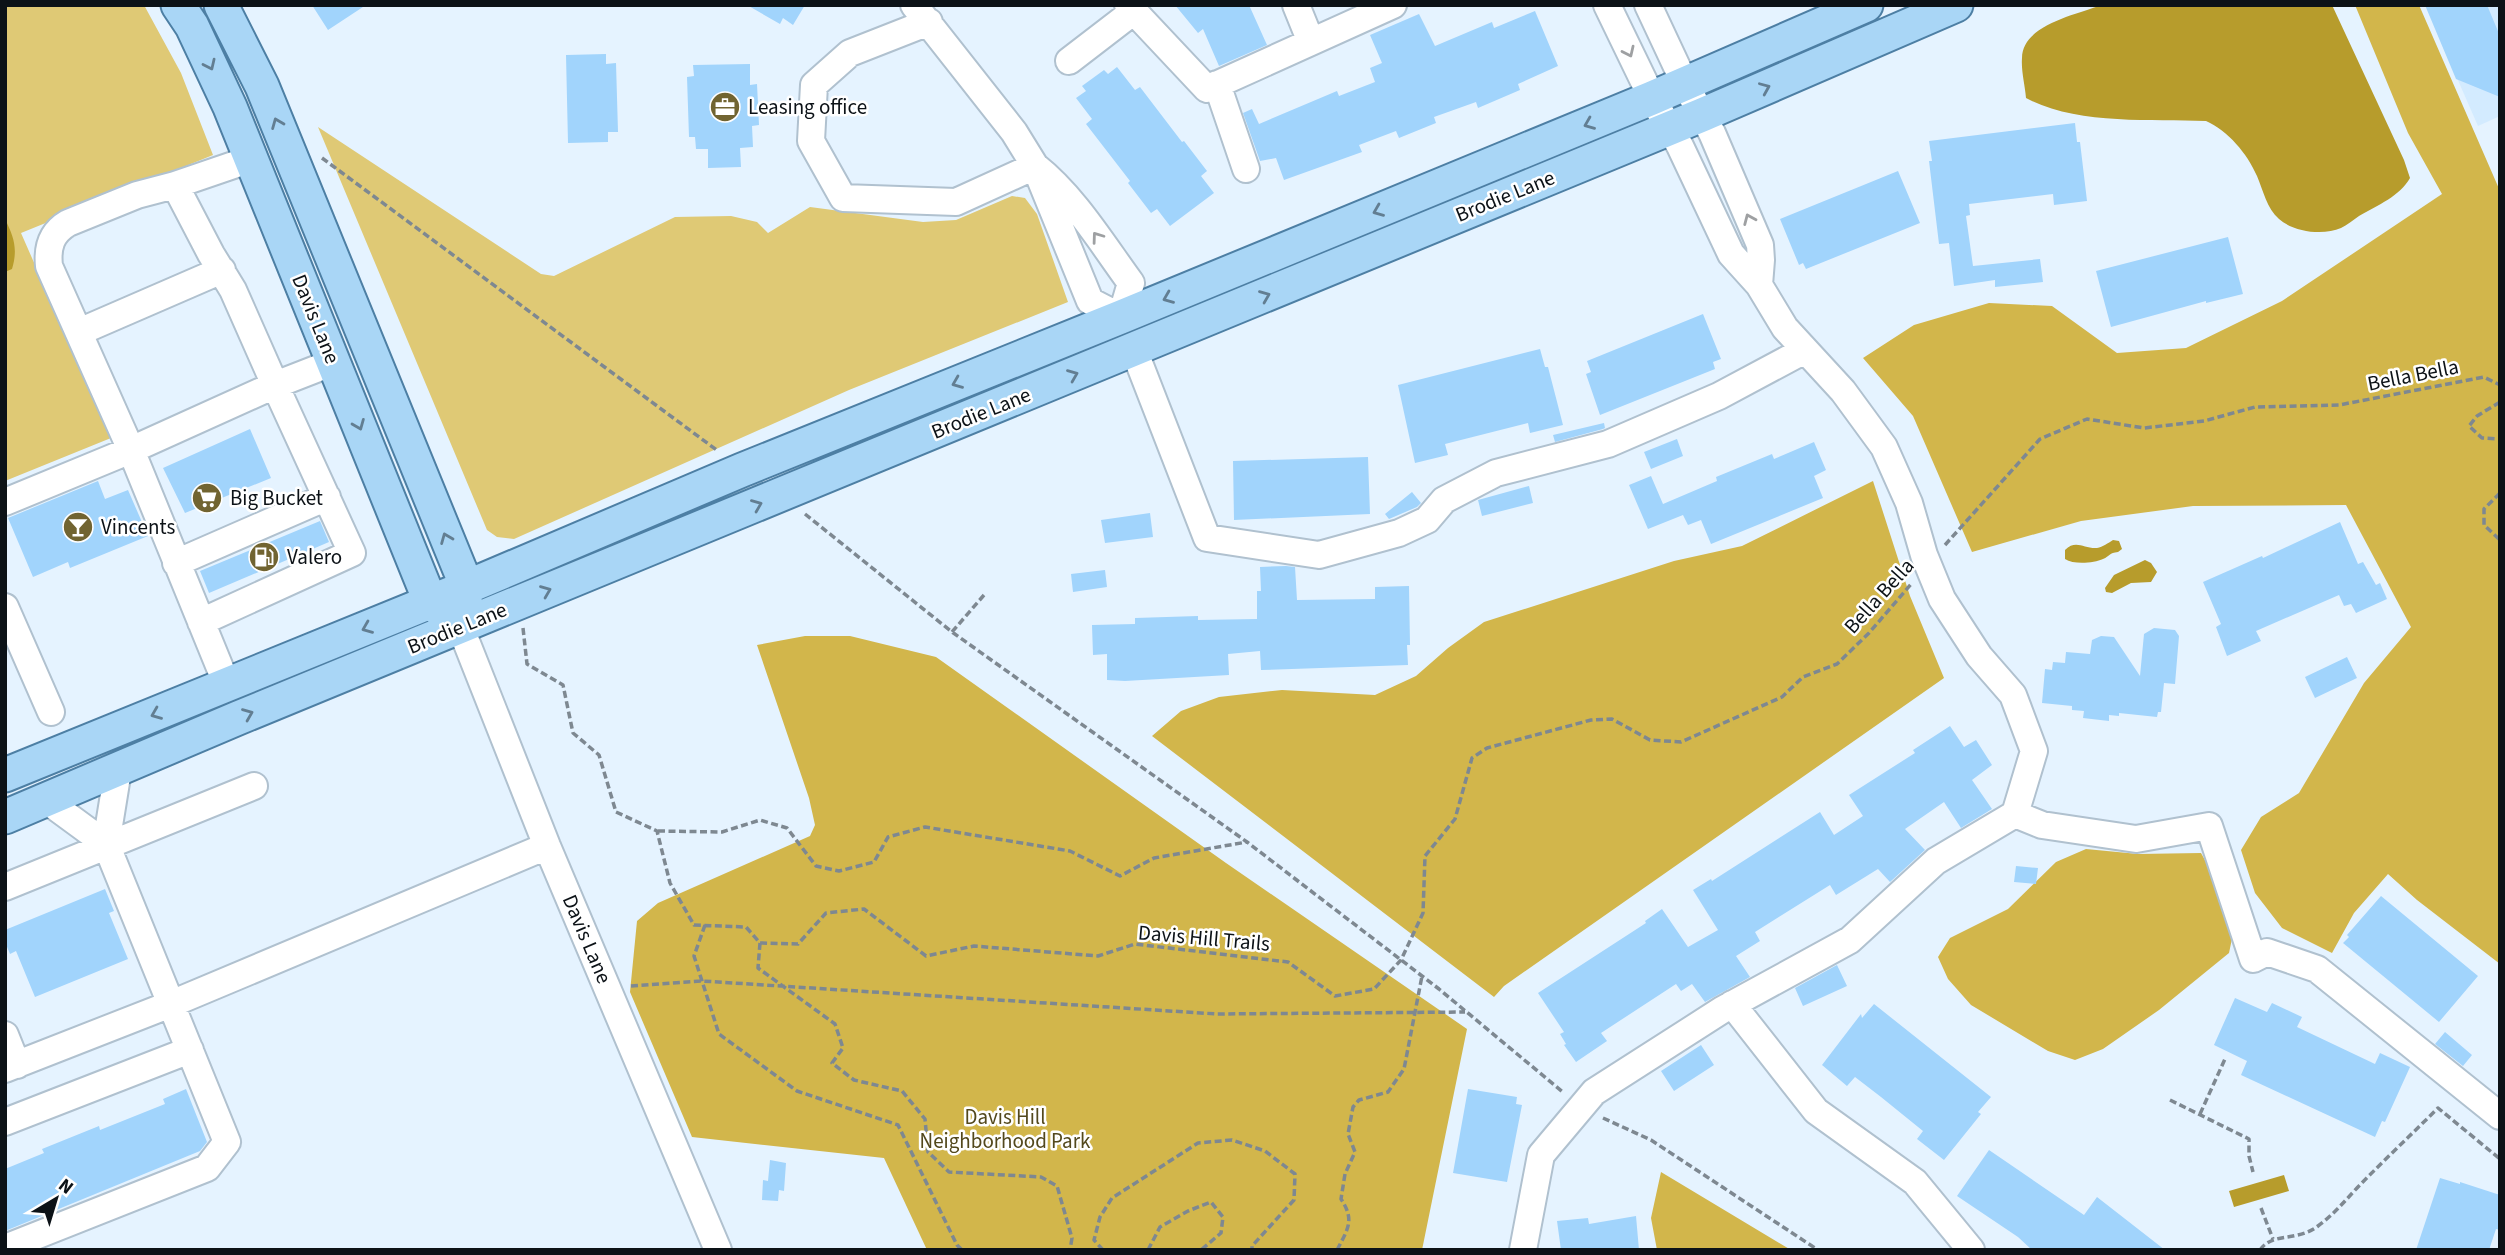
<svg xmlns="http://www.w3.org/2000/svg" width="2505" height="1255" font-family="'Source Sans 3',sans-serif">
	<rect width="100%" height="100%" fill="#e5f3ff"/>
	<path fill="#d3ebff" d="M2425 5H2500V116L2478 126Z"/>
	<path fill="#dfc975" d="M5 5H144L181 73 213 155 21 233 111 438 5 481Z
		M318 127 541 274 554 276 675 217 731 216 757 222 768 233 810 207 923 222 956 220 1012 196 1025 198 1037 214 1068 302 849 390 514 539 497 537 487 530Z"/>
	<path fill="#d2b64b" d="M2355 5H2419L2500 191V964L2417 900 2388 874 2354 913 2332 953 2282 928 2255 893 2241 850 2261 817 2299 793 2364 683 2411 627 2346 505 2193 506 2081 521 1972 552 1913 416 1863 358 1914 325 1989 303 2052 306 2117 353 2186 348 2282 301 2442 194 2408 133Z
		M1873 481 1910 596 1944 678 1504 986 1494 997 1152 736 1181 711 1219 697 1282 690 1375 695 1416 676 1448 648 1484 622 1674 561 1742 546Z
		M805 636H850L936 657 1226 863 1467 1029 1422 1250H927L884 1158 692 1137 630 992 637 921 658 903 810 836 815 825 809 798 757 645Z
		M2086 849 2138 854 2201 853 2217 882 2234 929 2229 953 2159 1010 2103 1049 2075 1060 2048 1051 1971 1005 1948 979 1938 957 1950 938 2008 909 2056 862Z
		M1661 1172 1791 1250H1657L1651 1218Z"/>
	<path fill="#b79c2c" d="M2101 5H2332L2404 160 2410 178C2400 196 2378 205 2359 216 2353 220 2347 225 2341 228 2323 236 2294 232 2279 219 2267 209 2263 190 2257 176 2247 153 2228 131 2206 121 2150 119 2076 125 2026 98 2025 85 2021 71 2022 58 2022 25 2076 15 2101 5Z
		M5 219C14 237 18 249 12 269L5 272Z
		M2113 540 2119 541 2122 549 2118 552C2109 553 2110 556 2103 559 2094 563 2074 565 2065 559V550C2076 539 2084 549 2097 548 2103 547 2108 543 2113 540Z
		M2145 560 2151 563 2157 572 2151 582 2131 583 2112 593 2106 592 2105 588 2114 575Z
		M2284 1175 2289 1191 2234 1207 2229 1191Z"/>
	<path fill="#a1d4fc" d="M312 5H366L328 30Z
		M747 5H805L793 25 783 18 780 24Z
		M1175 5H1249L1267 45 1219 66 1203 29 1198 33Z
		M2425 5H2487L2500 36V97L2456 79Z
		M1535 11 1558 66 1518 84 1520 90 1478 108 1476 102 1434 117 1436 123 1399 138 1396 131 1359 145 1362 152 1284 180 1276 158 1260 161 1243 113 1252 109 1259 124 1337 91 1339 96 1375 82 1370 68 1382 63 1370 35 1419 14 1435 46 1492 22 1494 28Z
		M606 54V64L616 63 618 132H608V142L568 143 566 55Z
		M750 64V85L757 84 759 125 752 126 753 147 740 148 741 167 708 168V149H696L695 137H689L687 77 694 76 693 65Z
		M1117 67 1135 90 1140 87 1182 142 1184 141 1207 171 1201 176 1214 193 1170 226 1157 209 1151 213 1128 183 1130 181 1086 124 1092 119 1076 98 1086 91 1082 86 1104 70 1108 74Z
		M2075 123 2077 142H2080L2087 201 2054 205 2053 194 1969 204 1970 215 1966 216 1973 266 2040 259 2043 282 1995 287V280L1954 286 1949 243 1939 244 1929 161H1932L1929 141Z
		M1898 171 1920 223 1806 269 1803 263 1799 265 1780 219Z
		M2228 237 2243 294 2206 303V301L2111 327 2096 271Z
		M1703 314 1721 359 1713 362 1715 369 1600 415 1586 374 1591 372 1587 361Z
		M1540 349 1545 367H1548L1563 425 1530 433 1528 423 1445 444 1448 455 1415 463 1398 385Z
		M1604 423 1605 428 1603 429 1555 442 1553 435Z
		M250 429 271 478 185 513 163 468Z
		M1677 439 1683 456 1651 469 1644 452Z
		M1814 442 1826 470 1814 476 1823 498 1711 544 1701 520 1688 525 1683 515 1648 529 1629 485 1651 476 1663 504 1717 481 1716 477 1772 454 1774 459Z
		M1368 457 1370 514 1234 520 1233 461Z
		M98 481 105 499 128 490 148 536 70 568 68 562 33 577 8 518Z
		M1529 486 1533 503 1482 516 1478 500Z
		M1412 492 1421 503 1417 507 1389 519 1385 514Z
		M1150 513 1153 537 1105 543 1101 520Z
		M320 521 329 542 209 593 200 571Z
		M2340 522 2358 564 2363 562 2376 585 2380 583 2387 599 2356 613 2351 604 2344 606 2339 595 2256 631 2261 641 2227 656 2216 627 2221 624 2203 582 2262 556 2263 558Z
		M1286 566 1295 567 1297 600 1375 599V587L1409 586 1410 645H1407L1408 665 1261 670 1260 651 1228 654 1229 675 1125 681 1107 680V654L1093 655 1092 625 1135 624V618L1198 616V620L1257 619V591H1261L1260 567Z
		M1105 570 1107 587 1073 592 1071 574Z
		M2154 628 2175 630 2179 636 2175 684 2164 683 2161 712H2158L2157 717 2119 713V716L2109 715V721L2083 718 2084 711 2072 710V706L2042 703 2045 669 2052 670 2053 662 2065 663 2066 652 2090 654 2092 640 2101 636 2114 637 2140 676 2144 634Z
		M2347 657 2357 678 2315 698 2305 677Z
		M1950 726 1964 747 1976 740 1992 765 1972 780 1992 809 1961 828 1944 802 1905 829 1925 850 1890 882 1878 869 1836 895 1830 885 1755 932 1760 941 1736 956 1750 977 1705 1002 1692 984 1681 991 1676 984 1601 1033 1607 1041 1576 1062 1564 1045 1566 1044 1560 1034 1564 1032 1538 993 1646 923 1645 921 1662 909 1688 947 1718 930 1693 890 1711 879 1712 881 1820 812 1834 835 1863 816 1849 795 1915 753 1913 750Z
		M2016 866 2038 868 2036 884 2014 882Z
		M105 889 114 911 109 913 128 959 35 997 16 951 10 954 5 942V930Z
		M2381 896 2478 976 2439 1022 2343 943 2349 937 2347 935Z
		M1837 965 1847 986 1803 1006 1795 988Z
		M2235 998 2267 1012 2272 1003 2302 1017 2297 1027 2375 1064 2380 1053 2410 1067 2385 1122 2382 1121 2375 1137 2241 1075 2247 1061 2214 1045Z
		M1874 1004 1991 1097 1978 1112 1981 1114 1944 1160 1917 1139 1923 1131 1881 1097 1855 1077 1847 1086 1822 1065 1861 1014 1862 1018Z
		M2445 1032 2472 1055 2463 1066 2435 1044Z
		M1701 1045 1714 1065 1674 1091 1661 1071Z
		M186 1089 207 1142 200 1151 5 1231V1169L44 1153 42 1149 99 1126 100 1130 165 1104 163 1099Z
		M1468 1089 1517 1097 1516 1104 1522 1105 1507 1182 1453 1173Z
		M1989 1150 2084 1215 2097 1197 2165 1250H2032L2018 1237 1957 1196Z
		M770 1160 786 1163 784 1191 779 1190 778 1201 762 1200 763 1180 768 1181Z
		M2440 1178 2460 1184V1182L2500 1195V1230L2496 1229 2489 1250H2416Z
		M1636 1216 1639 1250H1561L1557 1221 1588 1218 1589 1224Z"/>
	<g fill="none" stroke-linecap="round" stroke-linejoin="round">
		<g stroke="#b0c1cf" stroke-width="30">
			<path id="minor" d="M914 5 1014 132 1035 166 1090 301 1121 317 1131 283C1101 242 1074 197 1035 166
				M1128 5 1207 89 1393 5
				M1296 5 1311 42
				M1607 5 1652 98 1680 146 1731 254 1759 285 1785 328 1843 391 1884 447 1909 503 1924 555 1942 599 1979 656 2013 695 2034 751 2015 814
				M1648 5 1685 84 1712 133 1760 245 1761 260 1759 285
				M929 22 850 53 814 85 811 141 843 198 956 202 1035 166
				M1069 61 1134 11
				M1217 84 1246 169
				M251 159 175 185 211 254 233 290 275 385 334 362
				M175 185 137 195 68 223C51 233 47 247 49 266L131 450 227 685
				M79 332 222 270
				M1134 350 1207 538 1319 555 1399 533 1427 520 1444 500 1496 473 1608 444 1719 396 1805 350
				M5 502 131 450 275 385 352 553 201 622
				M176 563 327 497
				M5 607 51 712
				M460 626 547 846 718 1250
				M46 800 106 844 118 770
				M2015 814 2042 825 2136 839 2209 826 2253 959 2267 952 2317 969 2500 1116
				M5 887 254 786
				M1732 1004 1816 1111 1915 1182 1971 1250
				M5 1035 17 1065
				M5 1069 171 1004 547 846
				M5 1122 190 1050
				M5 1248 207 1168 227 1142 106 844
				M1523 1250 1541 1155 1594 1092 1722 1010 1850 940 1936 861 2015 814"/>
		</g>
		<g stroke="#4d7fa4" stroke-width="37">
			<path id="major" d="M178 5 192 26 230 107 430 601 447 616
				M221 5 262 86 467 587 463 610
				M5 775 467 587 742 470 1121 317 1652 98 1866 5
				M5 817 238 718 1702 115 1956 5"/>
		</g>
		<path stroke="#7e8891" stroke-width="3.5" stroke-dasharray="7 3.5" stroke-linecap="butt" d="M322 158 718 451
			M2500 402 2477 416 2469 426 2482 438 2500 439
			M2500 493 2484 509V525L2500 540
			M805 514 952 632 1247 842 1439 989 1564 1093
			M1945 545 2040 439 2087 419 2144 428 2204 421 2255 407 2339 405 2484 377 2500 385
			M523 628 527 664 563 685 573 733 599 755 616 812 657 831 670 883 694 925 746 927 760 943 798 944 826 913 864 909 926 956 974 946 1098 956 1135 944 1288 962 1335 996 1374 989 1401 960 1423 913 1425 856 1455 819 1472 758 1487 748 1591 720 1612 719 1650 740 1681 742 1782 697 1803 677 1837 664 1869 633 1912 583
			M952 632 984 595
			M658 831 722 832 760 820 787 828 816 866 839 871 874 862 888 837 925 827 1070 851 1120 876 1154 858 1247 842
			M705 925 694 956 719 1034 797 1091 898 1125 957 1245 962 1250
			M760 943 758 968 835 1024 843 1048 832 1063 854 1080 902 1091 925 1119 928 1152 949 1172 1041 1177 1057 1186 1072 1238 1070 1250
			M631 986 702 981 1217 1014 1465 1012
			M2170 1100 2249 1139V1156L2253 1172
			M2200 1114 2225 1059
			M1603 1118 1651 1140 1818 1250
			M2261 1208 2273 1239
			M1103 1250 1094 1240 1100 1217 1112 1198 1198 1143 1232 1140 1265 1151 1295 1174 1294 1200 1252 1246V1250
			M1148 1250 1160 1227 1188 1211 1211 1202 1223 1217 1221 1233 1201 1250
			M1337 1250C1348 1229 1355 1220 1341 1199L1345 1174 1355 1152 1348 1134 1353 1107 1359 1100 1388 1092 1404 1069 1422 976
			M2260 1250C2272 1232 2297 1242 2318 1226 2333 1215 2344 1202 2357 1188 2383 1161 2411 1135 2438 1108L2500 1159"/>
		<use href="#minor" stroke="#fff" stroke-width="26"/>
		<use href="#major" stroke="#a9d6f6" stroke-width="33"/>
	</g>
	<defs><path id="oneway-chevron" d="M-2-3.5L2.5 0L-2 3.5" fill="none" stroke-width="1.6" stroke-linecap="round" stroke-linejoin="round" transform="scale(1.75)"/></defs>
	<g stroke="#9ea0a2">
		<use href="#oneway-chevron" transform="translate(1629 52) rotate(65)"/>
		<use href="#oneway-chevron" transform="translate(1749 219) rotate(-113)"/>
		<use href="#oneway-chevron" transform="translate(1097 237) rotate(-126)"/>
	</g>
	<g stroke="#627e92">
		<use href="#oneway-chevron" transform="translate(210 65) rotate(65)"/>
		<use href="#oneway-chevron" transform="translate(1765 88) rotate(-23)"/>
		<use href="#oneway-chevron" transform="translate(277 123) rotate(-112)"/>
		<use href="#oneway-chevron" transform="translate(1589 124) rotate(158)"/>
		<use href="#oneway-chevron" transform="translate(1378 211) rotate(158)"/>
		<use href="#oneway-chevron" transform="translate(1265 296) rotate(-22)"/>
		<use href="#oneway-chevron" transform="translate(1168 298) rotate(158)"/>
		<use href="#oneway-chevron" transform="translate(1073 375) rotate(-22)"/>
		<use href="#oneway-chevron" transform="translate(957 383) rotate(158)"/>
		<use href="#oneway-chevron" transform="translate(359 425) rotate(68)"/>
		<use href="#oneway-chevron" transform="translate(757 505) rotate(-22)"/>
		<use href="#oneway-chevron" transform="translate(446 538) rotate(-112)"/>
		<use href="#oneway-chevron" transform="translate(546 591) rotate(-22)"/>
		<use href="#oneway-chevron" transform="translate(367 628) rotate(158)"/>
		<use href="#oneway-chevron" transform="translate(156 714) rotate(158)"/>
		<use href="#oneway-chevron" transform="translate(248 714) rotate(-22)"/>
	</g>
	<defs>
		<g id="office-disc" transform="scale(1.575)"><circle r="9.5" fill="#716431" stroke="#fff"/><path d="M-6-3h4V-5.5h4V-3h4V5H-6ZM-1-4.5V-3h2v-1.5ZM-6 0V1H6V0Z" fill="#fff"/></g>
		<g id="supermarket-disc" transform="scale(1.575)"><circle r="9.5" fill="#716431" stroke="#fff"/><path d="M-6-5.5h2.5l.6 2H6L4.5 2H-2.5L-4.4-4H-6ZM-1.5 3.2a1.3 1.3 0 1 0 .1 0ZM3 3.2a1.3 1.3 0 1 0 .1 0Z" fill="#fff"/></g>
		<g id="bar-disc" transform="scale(1.575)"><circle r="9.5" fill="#716431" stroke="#fff"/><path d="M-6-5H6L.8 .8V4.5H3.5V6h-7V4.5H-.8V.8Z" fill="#fff"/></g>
		<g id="fuel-disc" transform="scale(1.575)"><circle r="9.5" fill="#716431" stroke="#fff"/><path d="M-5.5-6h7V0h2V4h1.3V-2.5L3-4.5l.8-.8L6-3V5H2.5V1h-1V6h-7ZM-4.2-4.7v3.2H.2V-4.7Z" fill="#fff"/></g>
	</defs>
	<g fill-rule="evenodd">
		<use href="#office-disc" x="725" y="107"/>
		<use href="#supermarket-disc" x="207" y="498"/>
		<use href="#bar-disc" x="78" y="527"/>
		<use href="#fuel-disc" x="264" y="557"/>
	</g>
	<g text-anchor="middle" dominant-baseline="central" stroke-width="5" stroke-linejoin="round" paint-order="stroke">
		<g font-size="21" fill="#0c1217" stroke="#fff" text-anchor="start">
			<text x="748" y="107">Leasing office</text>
			<text x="230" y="498">Big Bucket</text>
			<text x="101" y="527">Vincents</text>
			<text x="287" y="557">Valero</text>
		</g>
		<g font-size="21" fill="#0c1217" stroke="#fff">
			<text transform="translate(1505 196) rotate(-22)">Brodie Lane</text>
			<text transform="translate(316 319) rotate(68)">Davis Lane</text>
			<text transform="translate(2413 375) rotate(-11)">Bella Bella</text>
			<text transform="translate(981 413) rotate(-22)">Brodie Lane</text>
			<text transform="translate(1879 596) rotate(-48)">Bella Bella</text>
			<text transform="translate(457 628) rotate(-22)">Brodie Lane</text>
			<text transform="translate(1204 938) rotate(5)">Davis Hill Trails</text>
			<text transform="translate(587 939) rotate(67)">Davis Lane</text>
		</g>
		<g font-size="21" fill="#53481c" stroke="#fff">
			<text x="1005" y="1117">Davis Hill<tspan x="1005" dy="24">Neighborhood Park</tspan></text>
		</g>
	</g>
	<rect width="2505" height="1255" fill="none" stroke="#0c1217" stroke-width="14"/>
	<g transform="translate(56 1199) rotate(38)" stroke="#ffffff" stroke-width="5" paint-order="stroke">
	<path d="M0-5L12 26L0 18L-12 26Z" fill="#0c1217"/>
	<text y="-10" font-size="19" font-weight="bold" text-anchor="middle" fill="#0c1217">N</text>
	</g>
</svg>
